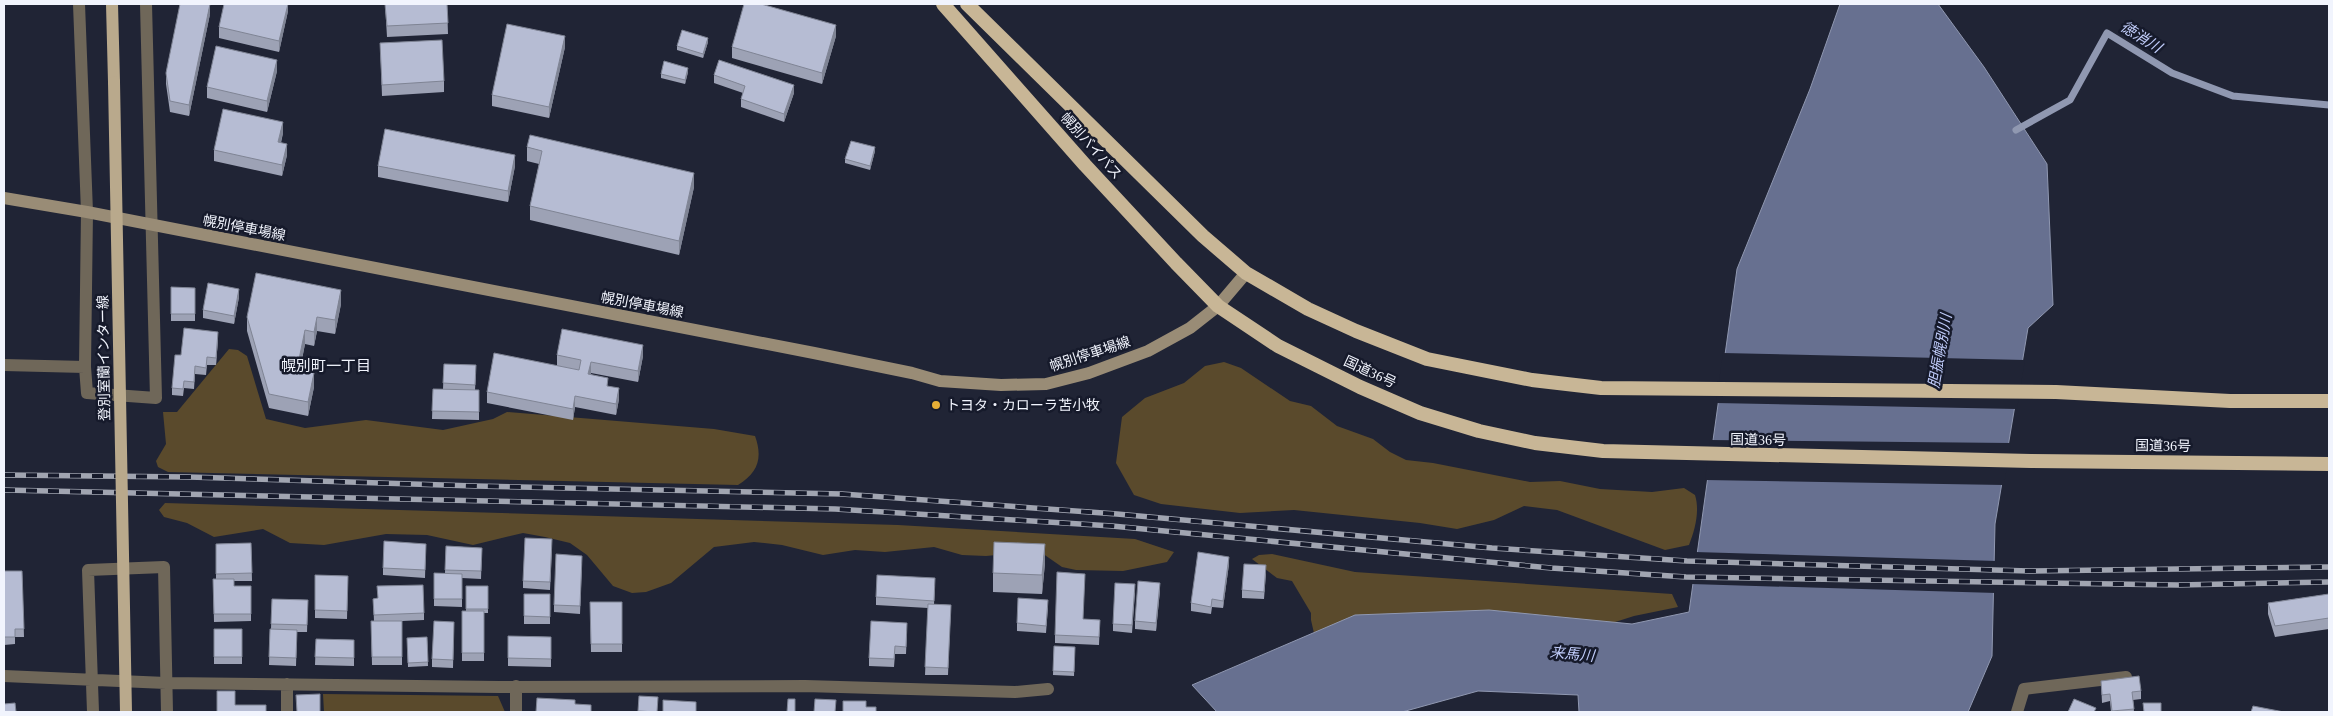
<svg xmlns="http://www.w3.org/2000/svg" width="2333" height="716" font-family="'Times New Roman','Noto Sans JP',serif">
	<rect width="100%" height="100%" fill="#202435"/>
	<path fill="#5a4a2c" d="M229 349 238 350 247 356 266 419 305 428 366 420 443 430 493 419 507 412 714 429 755 436C763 458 758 473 738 485L168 472 158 467 156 461 166 444 163 412H177Z
		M1224 362 1241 368 1290 401 1311 406 1337 426 1373 439 1390 452 1406 460 1433 463 1530 482 1560 481 1600 489 1652 492 1684 488 1695 495C1700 511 1695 530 1689 545L1665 550 1557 510 1524 506 1494 520 1457 529 1420 523 1294 510 1240 513 1161 504 1134 495 1116 463 1122 417 1145 398 1184 383 1205 366Z
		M165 503 898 525 1135 539 1174 552 1167 562 1123 571 1076 570 1062 567 1039 551 986 556 962 555 934 547 885 552 855 550 823 555 782 545 754 542 714 547 671 583 646 592 632 593 613 586 587 555 570 543 545 537 523 533 473 545 427 535 386 534 324 545 290 543 263 529 214 537 187 523 164 517 159 510Z
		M1272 554 1355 572 1672 594 1678 607 1634 616 1587 631 1316 642 1311 620V613L1292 581 1277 578 1252 559 1259 555Z
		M323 694 498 696 505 712H324Z"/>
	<path fill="#677090" stroke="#9098b1" d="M1840 4H1938L1984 67 2047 164 2053 305 2028 328 1995 524 1992 656 1968 712H1579L1578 695 1478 691 1402 712H1217L1192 685 1355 615 1489 610 1632 624 1689 612 1737 269 1810 89Z"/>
	<path fill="#202435" d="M1723 353 2025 360 2017 409 1716 403Z
		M1710 440 2011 443 2004 485 1705 480Z
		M1695 552 1997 561 1996 593 1691 584Z"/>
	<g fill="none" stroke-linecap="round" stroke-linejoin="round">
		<path stroke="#9098b1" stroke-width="7" d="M2016 130 2070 100 2107 33 2172 73 2233 96 2329 105"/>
		<path stroke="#6f6759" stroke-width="12" d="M79 4 87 212 85 367 87 393 156 398 146 4
			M4 365 85 367
			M4 676 166 683 499 687 805 686 1015 692 1048 689
			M287 684V712
			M516 686V712
			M93 712 88 570 164 567 167 712
			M2017 712 2024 689 2126 677"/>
		<path stroke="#998c76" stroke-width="12" d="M4 198 87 212 814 353 912 373 940 381 1001 385 1046 384 1089 373 1148 351 1190 328 1218 306 1246 273"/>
		<path stroke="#b9a98c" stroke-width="12" d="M112 4 114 82"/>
		<path stroke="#c8b696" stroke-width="14" d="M943 4 1085 165 1176 263 1218 306 1278 346 1360 387 1420 413 1479 431 1535 443 1603 451 2031 461 2329 464
			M967 4 1203 236 1246 273 1308 309 1356 331 1427 359 1532 380 1601 388 2056 392 2230 401H2329"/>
		<g stroke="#a1a5b1" stroke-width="5.5">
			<path id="rail" d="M4 475 189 477 475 486 842 494 1117 514 1492 548 1687 561 2029 571 2329 567
				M4 490 835 509 1112 526 1551 568 1686 577 2178 585 2329 582"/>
		</g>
		<use href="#rail" stroke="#161a2b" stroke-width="4" stroke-dasharray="11" stroke-linecap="butt"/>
		<path stroke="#b9a98c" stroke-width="12" d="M114 82 126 712"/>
	</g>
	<path fill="#9da2b5" d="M288 4V11L279 52 219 38V27Z
		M385 4H447L448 34 387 37Z
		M210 14 189 116 170 112 166 84V73Z
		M836 36 822 84 732 58V47Z
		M708 42 703 58 677 50V46Z
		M380 43 444 81V92L382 96Z
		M565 47 549 118 492 106V95Z
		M277 71 267 112 207 98V87Z
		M688 72 685 84 661 78V74Z
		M714 75 794 93 784 122 741 107V99L743 93 714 83Z
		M283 133 281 143 287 155 282 176 214 161V150Z
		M527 147 694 187 679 255 530 220V206L539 164 527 161Z
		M875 151 870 170 845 163V159Z
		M378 166H515L508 202 378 177Z
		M171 287 195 288V321H171Z
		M239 297 234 324 203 318V310Z
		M341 304 335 334 317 331 314 346 305 344 300 370 314 387 308 416 269 408 247 331V317Z
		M218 339 216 365H207L206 375 195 374 194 389 184 388 183 396 172 395V388L181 355Z
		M557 355 643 356 638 382 591 373V374L608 386 619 399 616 415 575 407 573 420 487 403V392L557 366Z
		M444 364 476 373 475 390H479V420L432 419 433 389H443Z
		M251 543 252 581H234V586H251V621L214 622 213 579H216V544Z
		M426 544 425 578 383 575V568Z
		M446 546 482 548 481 579 462 578V607L434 606V573H445Z
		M552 547 550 590 523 588V581Z
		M582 563 580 614 554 612V605Z
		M1045 563 1042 594 993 592V573Z
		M1229 564 1223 608 1212 607 1211 614 1191 611V603Z
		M4 571H22L24 637H15V644L4 645Z
		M1266 573 1264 599 1242 598V590Z
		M315 575 348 576 347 619 315 618Z
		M466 586H488V613H484V661H462V611H466Z
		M935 586 934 604 951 605 948 675H925L928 608 876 605V597Z
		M1160 590 1156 631 1135 629V621Z
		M1135 592 1132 633 1113 631V624Z
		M550 594V624H524V616Z
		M2329 594V629L2275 637 2268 614V603Z
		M378 598 424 613V620L402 621V665H372L371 621H374L373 599Z
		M272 599 308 600 307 632H297L296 666 269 665 270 629H271Z
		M590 602H622V652H591Z
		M1048 607 1046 633 1017 631V623Z
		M1084 619 1100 620 1099 645 1055 643V635Z
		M454 622 453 668 432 667V659Z
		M214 629H242V664H214Z
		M907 631 906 654H895L894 667 869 666V658Z
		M508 636 551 637V667L508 666Z
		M427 637 428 666 408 667 407 638Z
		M316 639 354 640V666L315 665Z
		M1054 646 1075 647 1074 676 1053 675Z
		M2101 681 2141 691V699L2133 700 2134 712H2111L2110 701 2102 703Z"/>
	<path fill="#7f8494" d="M210 4V14L189 116V105Z
		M288 4V11L279 52V41Z
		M836 25V36L822 84V73Z
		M565 36V47L549 118V107Z
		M708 38V42L703 58V54Z
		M277 60V71L267 112V101Z
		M688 68V72L685 84V80Z
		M794 85V93L784 122V114Z
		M283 122V133L278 153V142Z
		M287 144V155L282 176V165Z
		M875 147V151L870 170V166Z
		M515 155V166L508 202V191Z
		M694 173V187L679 255V241Z
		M239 289V297L234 324V316Z
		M341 290V304L335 334V320Z
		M317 317V331L314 346V332Z
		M305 330V344L297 383V369Z
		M218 332V339L216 365V358Z
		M643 345V356L638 382V371Z
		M591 362V373L588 385V374Z
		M314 373V387L308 416V402Z
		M619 388V399L616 415V404Z
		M575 396V407L573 420V409Z
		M1045 544V563L1042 594V575Z
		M1229 557V564L1223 608V601Z
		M1160 583V590L1156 631V623Z"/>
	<path fill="#b6bcd3" stroke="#7f8494" d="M180 4H210L189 105 170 101 166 73Z
		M224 4H288L279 41 219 27Z
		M385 4H447L448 23 387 26Z
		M744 4H761L836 25 822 73 732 47Z
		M507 24 565 36 549 107 492 95Z
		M682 30 708 38 703 54 677 46Z
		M442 40 444 81 382 85 380 43Z
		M216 46 277 60 267 101 207 87Z
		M719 60 794 85 784 114 741 99 745 86 714 75Z
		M664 61 688 68 685 80 661 74Z
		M223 109 283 122 278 142 287 144 282 165 214 150Z
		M385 129 515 155 508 191 378 166Z
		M530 135 694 173 679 241 530 206 542 151 527 147Z
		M851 141 875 147 870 166 845 159Z
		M256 273 341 290 335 320 317 317 314 332 305 330 297 369 314 373 308 402 269 394 247 317Z
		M208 283 239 289 234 316 203 310Z
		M171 287 195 288V314H171Z
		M184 328 218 332 216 358 207 357 206 368 195 366 194 382 184 381 183 389 172 388 175 355H181Z
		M562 329 643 345 638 371 591 362 588 374 608 378 607 386 619 388 616 404 575 396 573 409 487 392 494 353 579 370 581 360 557 355Z
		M444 364 476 365 475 385 443 383Z
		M433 389 479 390V412L432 411Z
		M525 538 552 539 550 582 523 581Z
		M384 541 426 544 425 570 383 568Z
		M994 542 1045 544 1042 575 993 573Z
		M251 543 252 573 216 574V544Z
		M446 546 482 548 481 571 445 570Z
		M1198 552 1229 557 1223 601 1212 599 1211 607 1191 603Z
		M556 554 582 556 580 606 554 605Z
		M1244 564 1266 565 1264 592 1242 590Z
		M4 571H22L24 629H15V637H4Z
		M1057 572 1085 574 1083 619 1100 620 1099 637 1055 635Z
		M434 573 462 574V599H434Z
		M315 575 348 576 347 611 315 610Z
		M877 575 935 578 934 601 876 597Z
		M213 579H234V586H251V614H214Z
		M1138 581 1160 583 1156 623 1135 621Z
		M1115 583 1135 584 1132 625 1113 624Z
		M423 585 424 613 374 615 373 599 378 598 377 586Z
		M466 586H488V609H466Z
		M524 594H550V617L524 616Z
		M2329 594V618L2275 626 2268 603Z
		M1018 598 1048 600 1046 626 1017 623Z
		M272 599 308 600 307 625 271 624Z
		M590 602H622V644H591Z
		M928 604 951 605 948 668 925 667Z
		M462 611H484V653H462Z
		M371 621H402V657H372Z
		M434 621 454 622 453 660 432 659Z
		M871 621 907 623 906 647 895 646 894 659 869 658Z
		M214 629H242V657H214Z
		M270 629 297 630 296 658 269 657Z
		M508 636 551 637V659L508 658Z
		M427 637 428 662 408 663 407 638Z
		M316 639 354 640V658L315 657Z
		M1054 646 1075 647 1074 672 1053 671Z
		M2139 676 2141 691 2132 692 2134 709 2112 711 2110 694 2102 695 2101 681Z
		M217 691H235V705H266V712H217Z
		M320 694V712H297L296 695Z
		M639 696 658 697 657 712 638 711Z
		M537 698 575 700V704L591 705V712H536Z
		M788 699H795V712H787Z
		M815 699 836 700 835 712H814Z
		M2074 699 2096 708 2094 712H2068Z
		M663 700 696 702V712H663Z
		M843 701H866V707H876V712H843Z
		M15 703 16 712H4V704Z
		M2143 703H2161V712H2144Z
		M2253 706 2284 712H2251Z"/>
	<circle fill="#e5ad36" stroke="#161a2b" stroke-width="2" cx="936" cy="405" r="5"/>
	<g text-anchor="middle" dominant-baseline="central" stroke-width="5" stroke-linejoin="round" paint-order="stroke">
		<g font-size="14" fill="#f1f4fd" stroke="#161a2b">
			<text transform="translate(1091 146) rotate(48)">幌別バイパス</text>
			<text transform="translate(244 228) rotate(11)">幌別停車場線</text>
			<text transform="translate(642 305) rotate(11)">幌別停車場線</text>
			<text transform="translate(1090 354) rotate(-18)">幌別停車場線</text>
			<text transform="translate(104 358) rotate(-91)">登別室蘭インター線</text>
			<text transform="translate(1370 372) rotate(25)">国道36号</text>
			<text transform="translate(1758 440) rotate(1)">国道36号</text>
			<text transform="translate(2163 446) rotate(1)">国道36号</text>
		</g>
		<g font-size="14" fill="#f1f4fd" stroke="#161a2b" text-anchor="start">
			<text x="946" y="405">トヨタ・カローラ苫小牧</text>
		</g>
		<g font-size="15" font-style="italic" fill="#bfcbf9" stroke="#161a2b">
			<text transform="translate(2141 37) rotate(32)">徳消川</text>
			<text transform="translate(1940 351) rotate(-80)">胆振幌別川</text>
			<text transform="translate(1572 654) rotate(5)">来馬川</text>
		</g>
		<g font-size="15" fill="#f1f4fd" stroke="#161a2b">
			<text x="326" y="366">幌別町一丁目</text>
		</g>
	</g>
	<rect width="2333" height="716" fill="none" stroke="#f1f4fd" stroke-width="10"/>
</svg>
